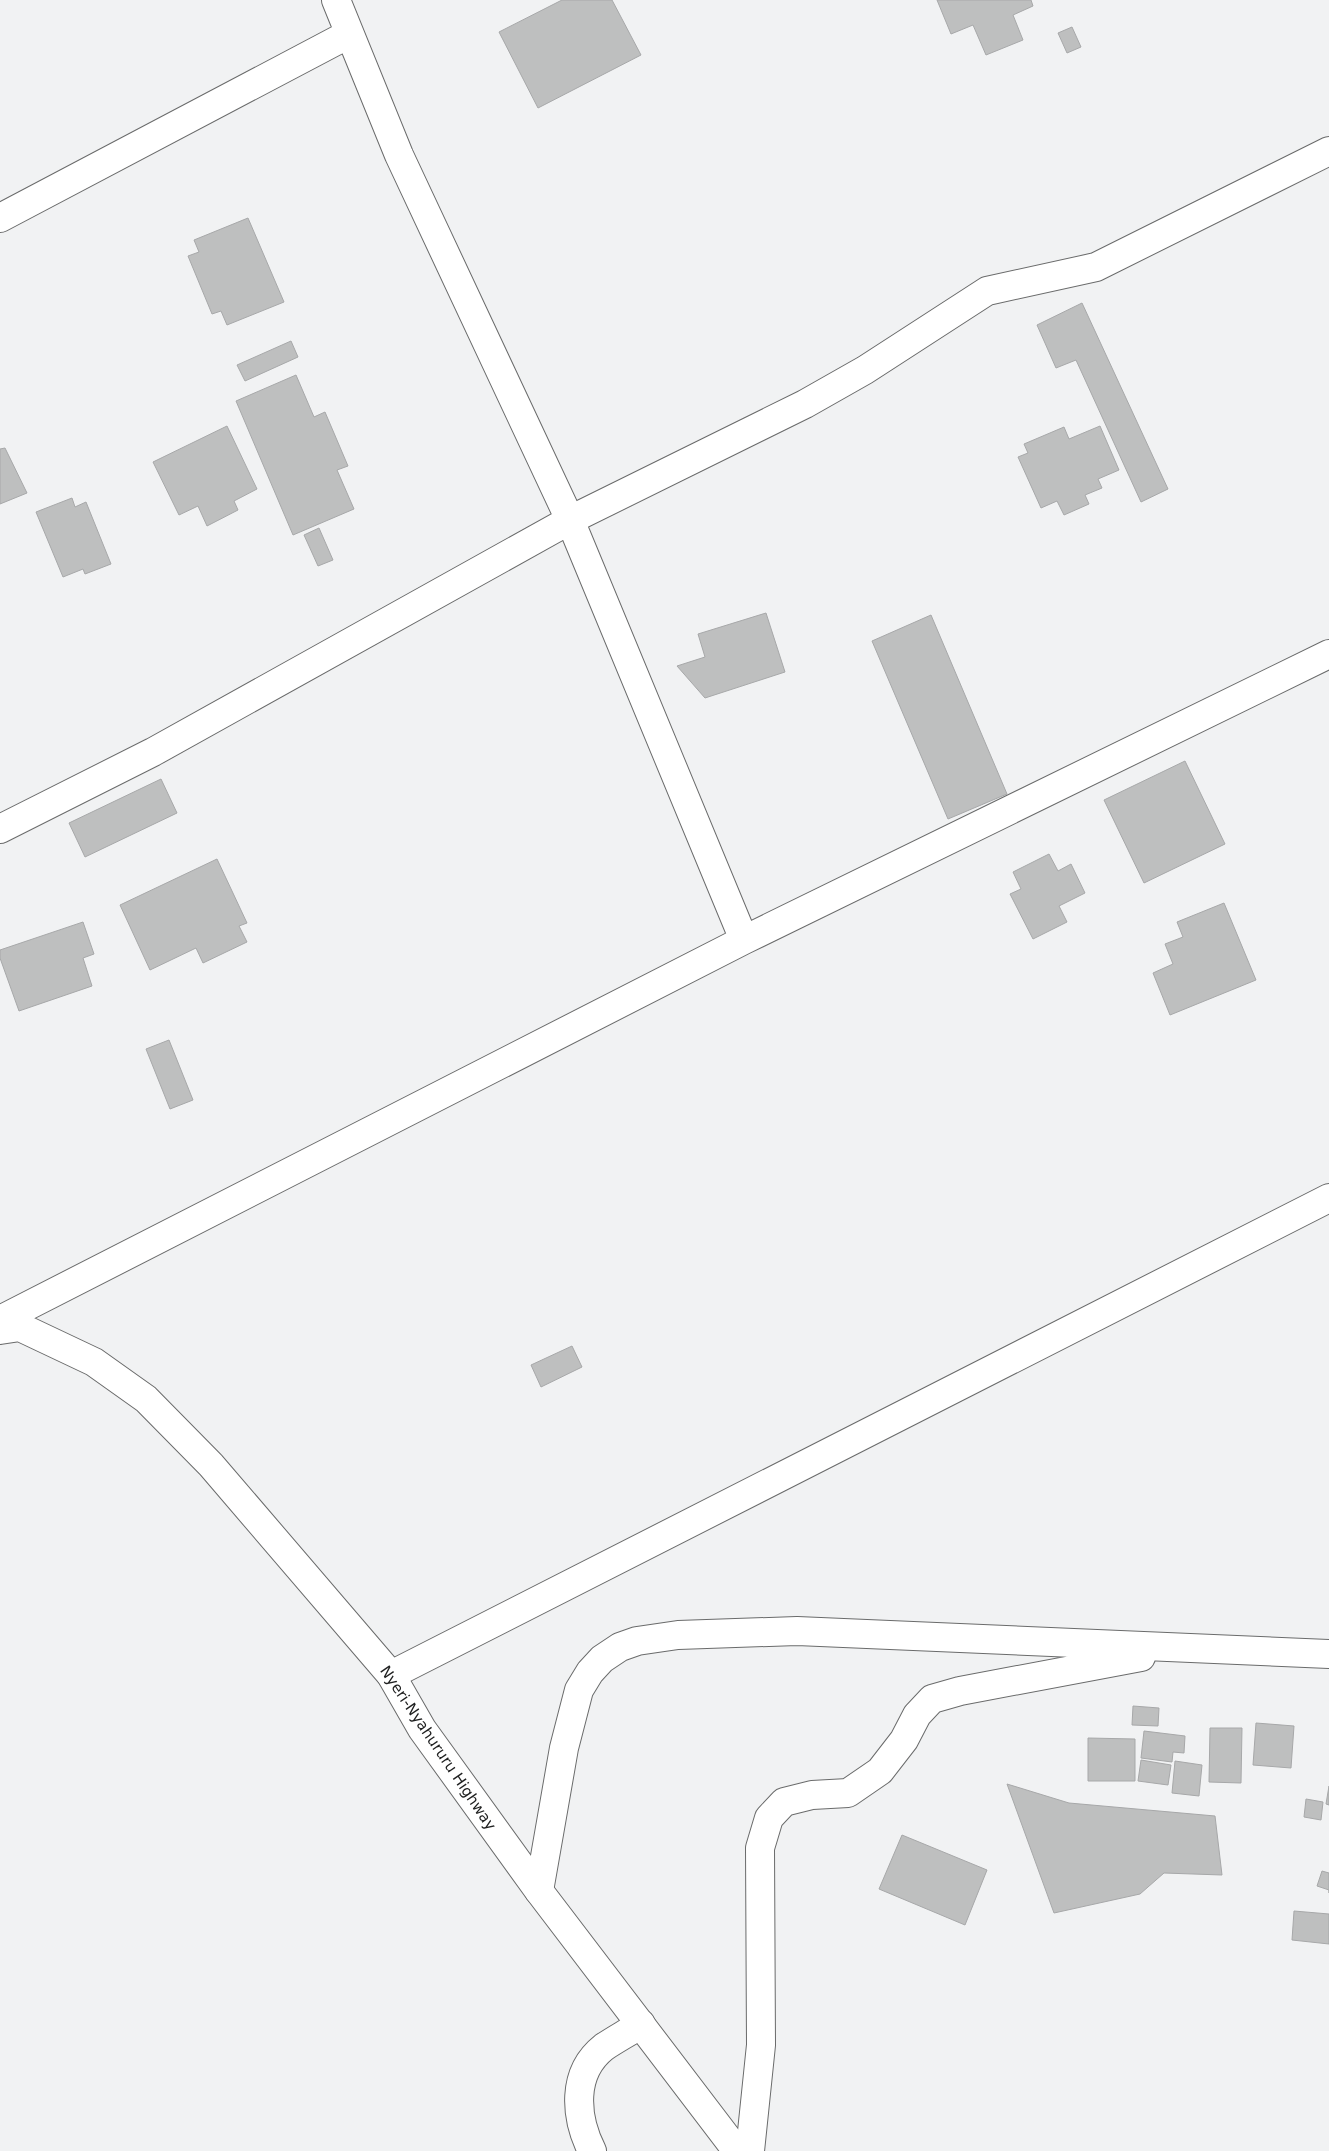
<svg xmlns="http://www.w3.org/2000/svg" width="1329" height="2151" font-family="'DejaVu Sans',sans-serif">
	<rect width="100%" height="100%" fill="#f1f2f3"/>
	<path fill="#bebfbf" stroke="#a7a8a9" d="M562 0H612L641 55 538 108 499 32Z
		M937 0H1031L1033 6 1013 15 1023 40 986 55 973 25 951 34Z
		M1072 27 1081 47 1067 53 1058 33Z
		M248 218 284 302 227 325 221 311 212 314 188 256 199 252 194 240Z
		M1082 303 1168 489 1141 502 1076 360 1056 368 1037 325Z
		M291 341 298 357 245 381 237 365Z
		M296 375 314 417 325 412 348 466 337 470 354 509 293 535 236 401Z
		M227 426 257 489 234 501 238 510 207 526 198 506 179 515 153 462Z
		M1100 426 1119 470 1098 479 1102 488 1085 495 1089 504 1064 515 1057 501 1041 508 1018 457 1028 453 1024 444 1064 427 1069 439Z
		M5 448 27 493 0 504V449Z
		M72 498 75 507 86 502 111 564 85 574 83 569 63 577 36 512Z
		M319 528 333 560 318 566 304 535Z
		M766 613 785 672 705 698 677 666 705 657 698 634Z
		M931 615 1007 794 948 819 872 641Z
		M1185 761 1225 844 1144 883 1104 800Z
		M161 779 177 813 85 857 69 823Z
		M1049 854 1058 871 1071 864 1085 893 1059 906 1067 922 1033 939 1010 894 1021 889 1013 872Z
		M217 859 247 923 239 926 247 942 203 963 196 948 150 970 120 905Z
		M1224 903 1256 980 1170 1015 1153 973 1173 964 1165 944 1183 937 1177 922Z
		M83 922 94 954 83 958 92 986 19 1011 0 958V950Z
		M169 1040 193 1100 170 1109 146 1049Z
		M572 1346 582 1367 541 1387 531 1365Z
		M1133 1706 1159 1708 1158 1726 1132 1725Z
		M1256 1723 1294 1726 1291 1768 1253 1765Z
		M1210 1728H1242L1241 1783 1209 1782Z
		M1144 1731 1185 1736 1184 1753 1173 1752 1172 1762 1141 1758Z
		M1088 1738 1135 1739V1781H1088Z
		M1141 1760 1171 1765 1168 1785 1138 1781Z
		M1175 1761 1202 1765 1199 1796 1172 1793Z
		M1007 1784 1069 1803 1215 1816 1222 1875 1164 1873 1140 1894 1054 1913Z
		M1329 1786V1805L1326 1804Z
		M1306 1799 1323 1802 1321 1820 1304 1817Z
		M902 1835 987 1870 965 1925 879 1889Z
		M1322 1871 1329 1873V1893V1890L1317 1886Z
		M1294 1911 1329 1914V1944L1292 1940Z"/>
	<g fill="none" stroke-linecap="round" stroke-linejoin="round">
		<g stroke="#6a6b6b" stroke-width="30">
			<path id="street" d="M336 0 399 155 570 520 744 940
				M0 218 349 34
				M0 829 153 752 570 520 805 404 865 370 987 291 1096 267 1329 151
				M0 1320 744 940 1329 654
				M391 1675 1329 1198
				M539 1891 564 1748 579 1690 590 1672 602 1659 620 1647 637 1641 678 1635 797 1631 1329 1654
				M592 2151C575 2117 571 2073 604 2047 616 2039 629 2032 641 2024
				M750 2151 761 2045 760 1848 769 1818 784 1802 812 1795 848 1793 880 1771 904 1740 917 1715 932 1699 960 1691 1141 1657"/>
		</g>
		<g stroke="#6a6b6b" stroke-width="30">
			<path id="highway" d="M0 1330 20 1327 94 1362 146 1399 211 1465 391 1675 422 1729 539 1891 737 2151"/>
		</g>
		<use href="#street" stroke="#fff" stroke-width="28"/>
		<use href="#highway" stroke="#fff" stroke-width="28"/>
	</g>
	<g text-anchor="middle" dominant-baseline="central" stroke-width="4" stroke-linejoin="round" paint-order="stroke">
		<g font-size="15" fill="#202121" stroke="#fff">
			<text transform="translate(438 1748) rotate(56)">Nyeri-Nyahururu Highway</text>
		</g>
	</g>
</svg>
